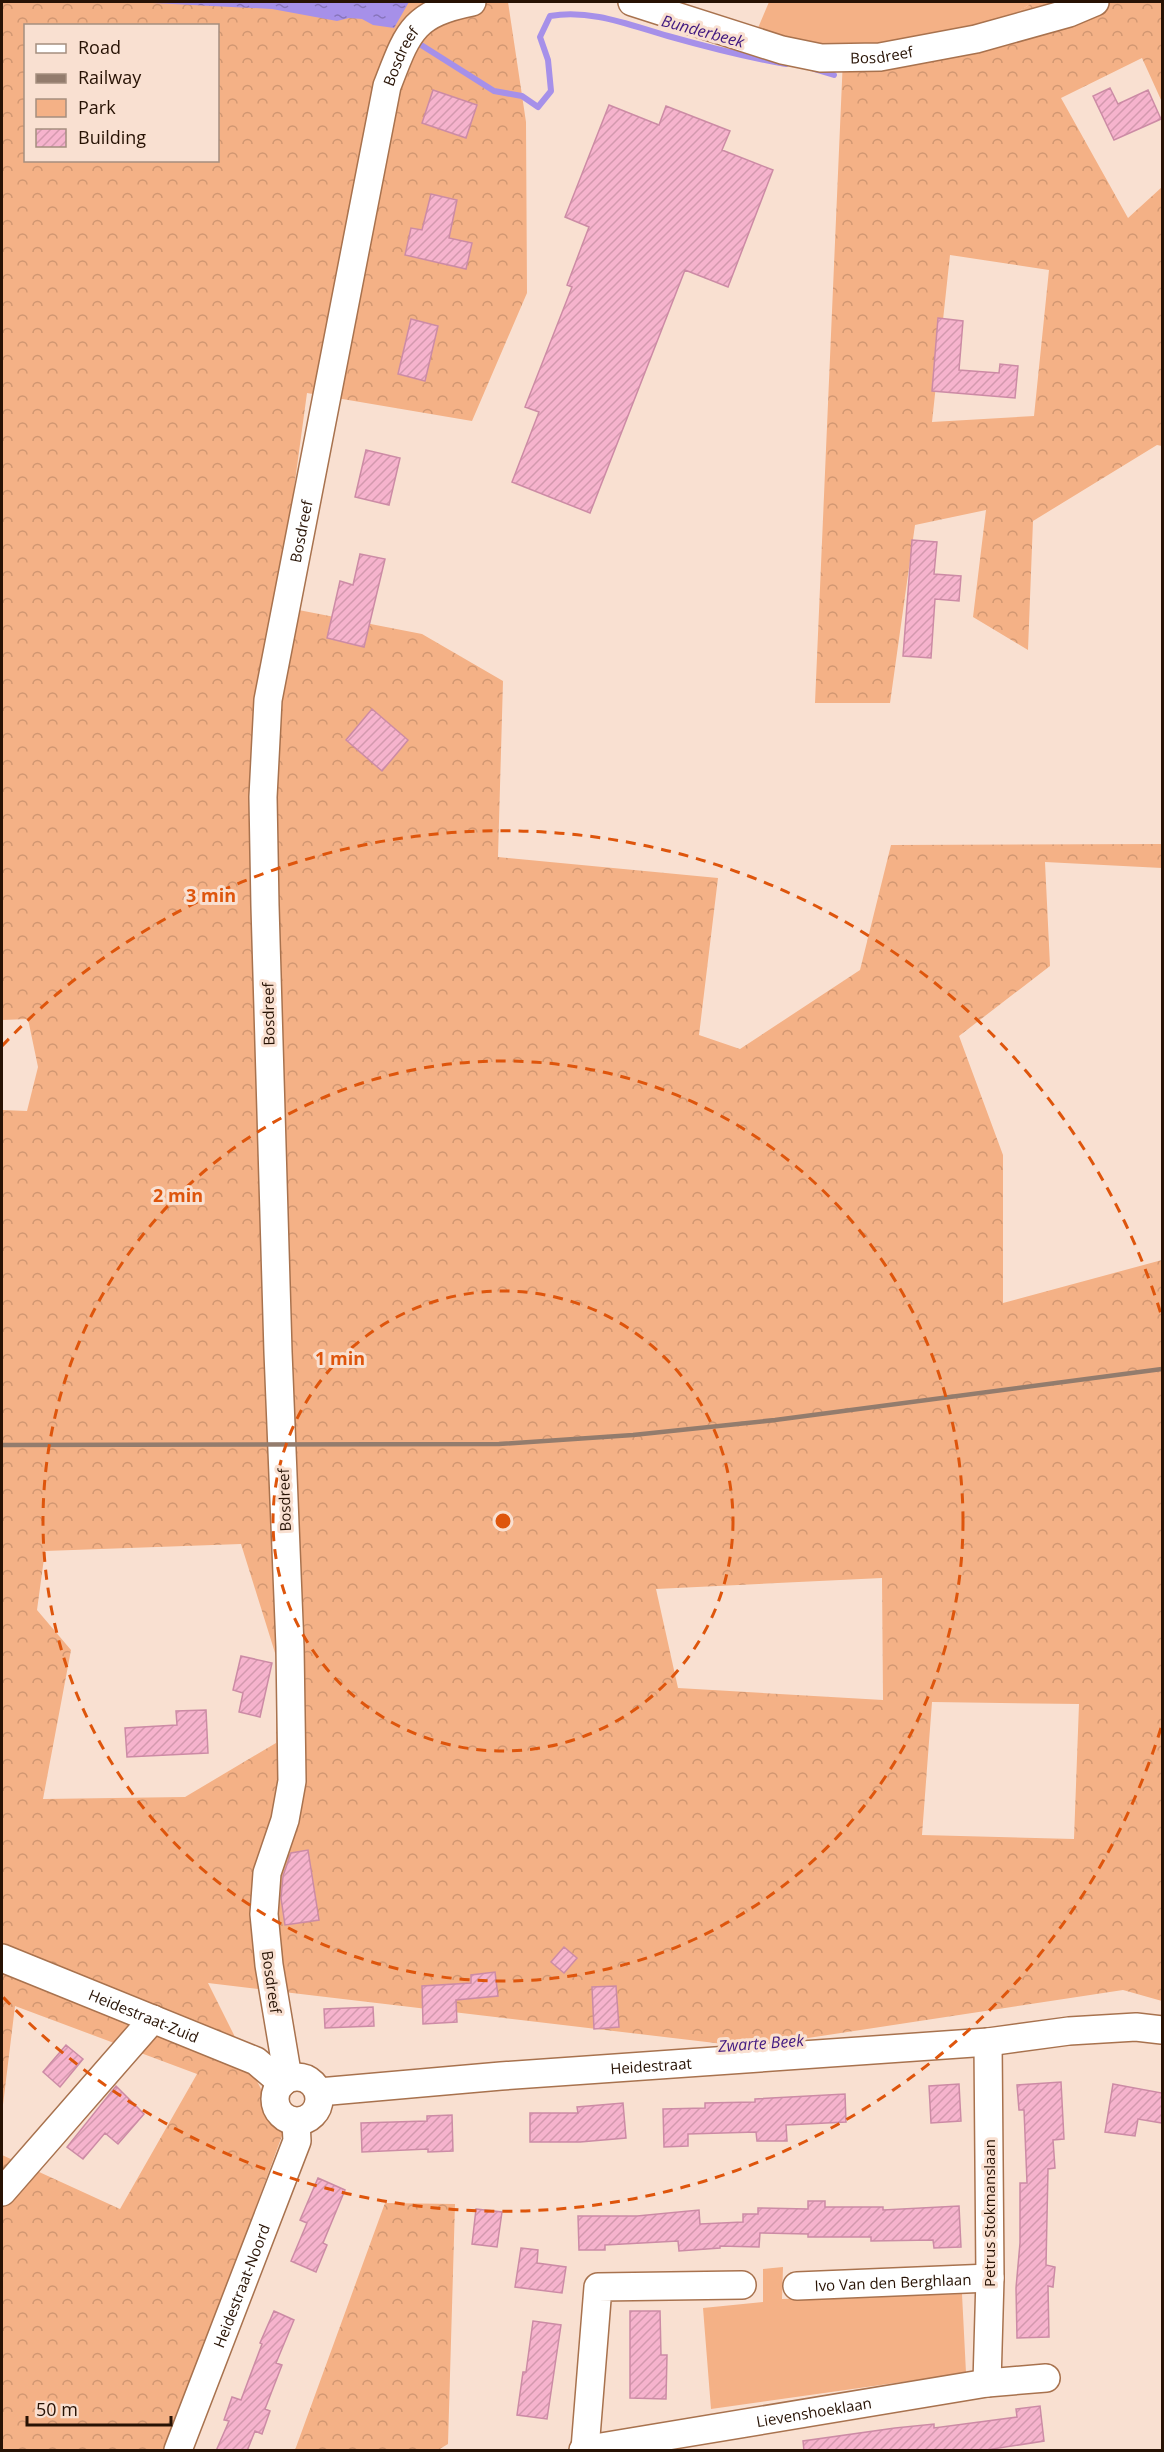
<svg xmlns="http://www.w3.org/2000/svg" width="1164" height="2452" font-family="'Open Sans',sans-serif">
	<defs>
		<pattern id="forest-crowns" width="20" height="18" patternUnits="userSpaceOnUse" patternTransform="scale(1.5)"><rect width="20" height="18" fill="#f4b186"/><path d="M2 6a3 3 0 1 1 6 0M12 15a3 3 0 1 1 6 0" fill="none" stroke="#d19772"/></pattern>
		<pattern id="water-ripples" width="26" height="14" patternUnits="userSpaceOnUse" patternTransform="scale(1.5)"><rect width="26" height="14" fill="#a690e9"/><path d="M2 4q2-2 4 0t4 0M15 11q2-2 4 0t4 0" fill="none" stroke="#8774bb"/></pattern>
		<pattern id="building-hatch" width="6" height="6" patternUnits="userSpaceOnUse" patternTransform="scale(1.5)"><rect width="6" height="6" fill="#f6b3cd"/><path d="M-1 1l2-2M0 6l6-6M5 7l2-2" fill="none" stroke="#d399ae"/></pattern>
	</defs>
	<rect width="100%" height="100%" fill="#f9e0d1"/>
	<path fill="#f4b186" d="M769 2H1033L1008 19 843 65 758 28Z
		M783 2267 782 2299 962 2294 966 2373 711 2409 703 2308 763 2302V2269Z"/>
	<path fill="url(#forest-crowns)" fill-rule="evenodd" d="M2 2H508L526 122 527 293 472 421 307 393 278 606 422 634 503 681 498 857 718 878 699 1035 740 1049 860 970 891 845 1162 844V868L1045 862 1050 966 959 1036 1003 1155V1303L1162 1260V2001L1123 1990 749 2047 208 1983 283 2133 167 2450H2V2155L120 2209 197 2074 15 2006 2 2113V1110L27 1111 38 1067 28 1019 2 1020ZM26 26H218V160H26ZM241 1544 276 1656V1743L185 1797 43 1799 71 1650 37 1610 45 1551ZM882 1578 883 1700 678 1688 656 1589ZM932 1702 1079 1704 1074 1839 922 1835Z
		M1033 2H1162V102L1142 58 1061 98 1128 218 1162 187V446L1157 445 1033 521 1028 650 973 617 986 510 915 525 890 703H815L843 58 1008 19ZM950 255 1049 270 1034 416 932 422Z
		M385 2203 455 2204 448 2444 438 2450H295Z"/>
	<path fill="url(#water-ripples)" d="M133 2H409L394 28 373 25 362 19 349 18 337 21 272 9Z"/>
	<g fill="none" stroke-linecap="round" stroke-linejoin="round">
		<path stroke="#a690e9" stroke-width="6" d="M418 43 494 91 522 96 538 107 551 91 548 60 540 37 550 16C591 9 629 25 668 36 707 47 746 57 786 64
			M814 69 834 75"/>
	</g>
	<path fill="url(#building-hatch)" stroke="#cc8ba5" stroke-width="1.5" d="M1110 88 1118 104 1148 90 1161 119 1114 140 1093 96Z
		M433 90 477 105 466 138 422 123Z
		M609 105 659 125 666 106 730 131 722 150 773 170 728 287 685 270 590 513 512 482 539 412 525 407 572 287 567 285 589 227 565 217Z
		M431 194 457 200 449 238 472 243 466 269 405 255 411 228 422 230Z
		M938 318 963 321 959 370 999 373 1000 364 1018 366 1015 398 932 391Z
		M411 319 438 326 425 381 398 374Z
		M366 450 400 458 389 505 355 497Z
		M912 540 937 542 934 574 961 576 959 601 935 599 931 658 903 656Z
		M360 554 385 559 364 647 327 638 340 581 353 585Z
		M372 709 408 740 382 771 346 740Z
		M241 1656 272 1663 260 1717 239 1712 243 1693 233 1690Z
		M206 1710 208 1753 127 1757 125 1728 177 1725 176 1711Z
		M308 1850 319 1920 285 1925 281 1898 283 1876 291 1853Z
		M564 1947 577 1958 564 1973 551 1962Z
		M495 1972 498 1996 456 2000 457 2022 423 2024 422 1986 471 1983V1975Z
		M616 1986 619 2027 594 2029 592 1987Z
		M373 2007 374 2026 325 2028 324 2009Z
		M66 2045 83 2059 60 2087 43 2072Z
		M1061 2082 1064 2139 1053 2140 1055 2168 1048 2169 1046 2265 1055 2267 1053 2287 1048 2286 1049 2337 1017 2338 1016 2288 1020 2243V2183H1027L1024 2110H1019L1017 2085Z
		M959 2084 961 2121 931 2123 929 2086Z
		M1113 2084 1162 2093V2123L1138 2119 1135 2136 1105 2132Z
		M116 2086 144 2114 118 2144 105 2133 83 2159 67 2147Z
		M845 2094 846 2122 786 2125 787 2141H757L756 2132 688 2134V2146L664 2147 663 2109 705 2108V2103L755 2102V2099Z
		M623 2103 626 2138 580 2142H530V2113H578L577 2107Z
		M452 2115 453 2151 428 2152V2149L362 2152 361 2123 427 2121V2116Z
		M318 2178 345 2190 323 2243 327 2245 316 2272 291 2261 307 2223 300 2220Z
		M808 2201H825V2207H883V2210L959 2206 961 2247 934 2248 933 2240 871 2241V2237H808V2234L760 2233 759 2247 720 2246V2248L679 2251 678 2241 605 2245V2250H579L578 2216H637L699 2210 700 2224 743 2222V2214H758V2208L808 2209Z
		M476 2209 502 2212 497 2247 472 2244Z
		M521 2248 538 2250 537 2263 566 2267 562 2293 515 2287Z
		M274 2311 294 2320 276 2363 282 2365 265 2409 270 2411 262 2434 255 2431 247 2451H216L229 2421 224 2420 232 2397 241 2400 262 2344 260 2343Z
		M630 2311H660L661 2355H667L666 2399 630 2398Z
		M533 2321 561 2325 547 2419 517 2415 523 2372H526Z
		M1040 2406 1044 2441 980 2451H804L803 2441 895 2428 934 2424V2428L1017 2417 1016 2409Z"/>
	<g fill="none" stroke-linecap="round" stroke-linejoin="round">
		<g stroke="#a8724e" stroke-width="30">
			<g id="minor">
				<path id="s1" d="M632 2 782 50 821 58 880 57 976 39 1069 13 1095 2"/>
				<path id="s2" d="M2 1958 256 2061 282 2083"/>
				<circle cx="297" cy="2099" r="22"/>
				<path id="s3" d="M288 2078 269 1965 264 1914 267 1873 285 1820 292 1781 290 1647 278 1352 265 906 263 797 268 700 387 86C408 32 412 14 472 2"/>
				<path id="s4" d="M319 2092 501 2076 988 2042 1069 2031 1136 2027 1162 2030"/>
				<path d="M2 2192 153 2019"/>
				<path id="s5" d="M797 2286 990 2278"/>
				<path d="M987 2383 990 2278 988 2042"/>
				<path d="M585 2449 598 2287 742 2285"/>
				<path id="s6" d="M178 2450 297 2141 296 2122"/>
				<path id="s7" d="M583 2450 987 2383 1046 2378"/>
			</g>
		</g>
		<use href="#minor" stroke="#fff" stroke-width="27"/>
		<path stroke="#937c6d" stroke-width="4.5" d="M2 1445 499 1444 633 1435 775 1420 1162 1369"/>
	</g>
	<g fill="none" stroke="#de550c" stroke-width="3" stroke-dasharray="10 8">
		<circle cx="503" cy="1521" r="230"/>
		<circle cx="503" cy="1521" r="460"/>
		<path d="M1161 1728A690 690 0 0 1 2 1996M2 1046A690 690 0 0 1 1161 1314"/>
	</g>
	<g text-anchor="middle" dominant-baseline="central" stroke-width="6" stroke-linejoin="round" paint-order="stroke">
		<g font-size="15" fill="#271204" stroke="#f9e0d1">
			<text stroke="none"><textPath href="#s1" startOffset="258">Bosdreef</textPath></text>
			<text stroke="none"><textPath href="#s3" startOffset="2042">Bosdreef</textPath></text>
			<text stroke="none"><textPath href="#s3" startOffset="1556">Bosdreef</textPath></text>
			<text transform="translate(268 1014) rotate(-91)">Bosdreef</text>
			<text transform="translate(284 1500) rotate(-92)">Bosdreef</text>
			<text transform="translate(272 1982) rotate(82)">Bosdreef</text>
			<text stroke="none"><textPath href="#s2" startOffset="153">Heidestraat-Zuid</textPath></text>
			<text stroke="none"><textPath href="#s4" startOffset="333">Heidestraat</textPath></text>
			<text transform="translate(989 2213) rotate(-90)">Petrus Stokmanslaan</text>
			<text stroke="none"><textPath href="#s5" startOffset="96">Ivo Van den Berghlaan</textPath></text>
			<text stroke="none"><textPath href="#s6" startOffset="176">Heidestraat-Noord</textPath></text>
			<text stroke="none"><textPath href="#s7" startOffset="234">Lievenshoeklaan</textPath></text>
		</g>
		<g font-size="16" font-style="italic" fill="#411980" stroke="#f9e0d1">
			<text transform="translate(703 31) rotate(15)">Bunderbeek</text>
			<text transform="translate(761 2043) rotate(-4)">Zwarte Beek</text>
		</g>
	</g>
	<circle cx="503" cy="1521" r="9" fill="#de550c" stroke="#f9e0d1" stroke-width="3"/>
	<g font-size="18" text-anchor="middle" font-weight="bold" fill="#de550c" stroke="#f9e0d1" stroke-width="6" stroke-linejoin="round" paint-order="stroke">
		<text x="211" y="902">3 min</text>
		<text x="178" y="1202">2 min</text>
		<text x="340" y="1365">1 min</text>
	</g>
	<rect width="1164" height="2452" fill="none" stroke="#271204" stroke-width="6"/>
	<rect x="24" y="24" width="195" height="138" fill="#f9e0d1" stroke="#a58e7f" stroke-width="1.5"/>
	<rect x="36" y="44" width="30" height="9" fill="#ffffff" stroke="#a58e7f" stroke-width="1.5"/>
	<text x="78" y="54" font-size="18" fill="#271204">Road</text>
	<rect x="36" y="74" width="30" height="9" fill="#937c6d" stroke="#a58e7f" stroke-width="1.5"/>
	<text x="78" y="84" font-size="18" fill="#271204">Railway</text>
	<rect x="36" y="99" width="30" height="18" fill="#f4b186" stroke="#a58e7f" stroke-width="1.5"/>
	<text x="78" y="114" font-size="18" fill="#271204">Park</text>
	<rect x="36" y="129" width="30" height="18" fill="url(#building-hatch)" stroke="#a58e7f" stroke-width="1.5"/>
	<text x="78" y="144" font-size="18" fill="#271204">Building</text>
	<path d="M27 2416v9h144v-9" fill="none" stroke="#271204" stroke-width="3"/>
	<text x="36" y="2416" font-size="18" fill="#271204" stroke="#f9e0d1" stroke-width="4.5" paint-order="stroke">50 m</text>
</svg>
